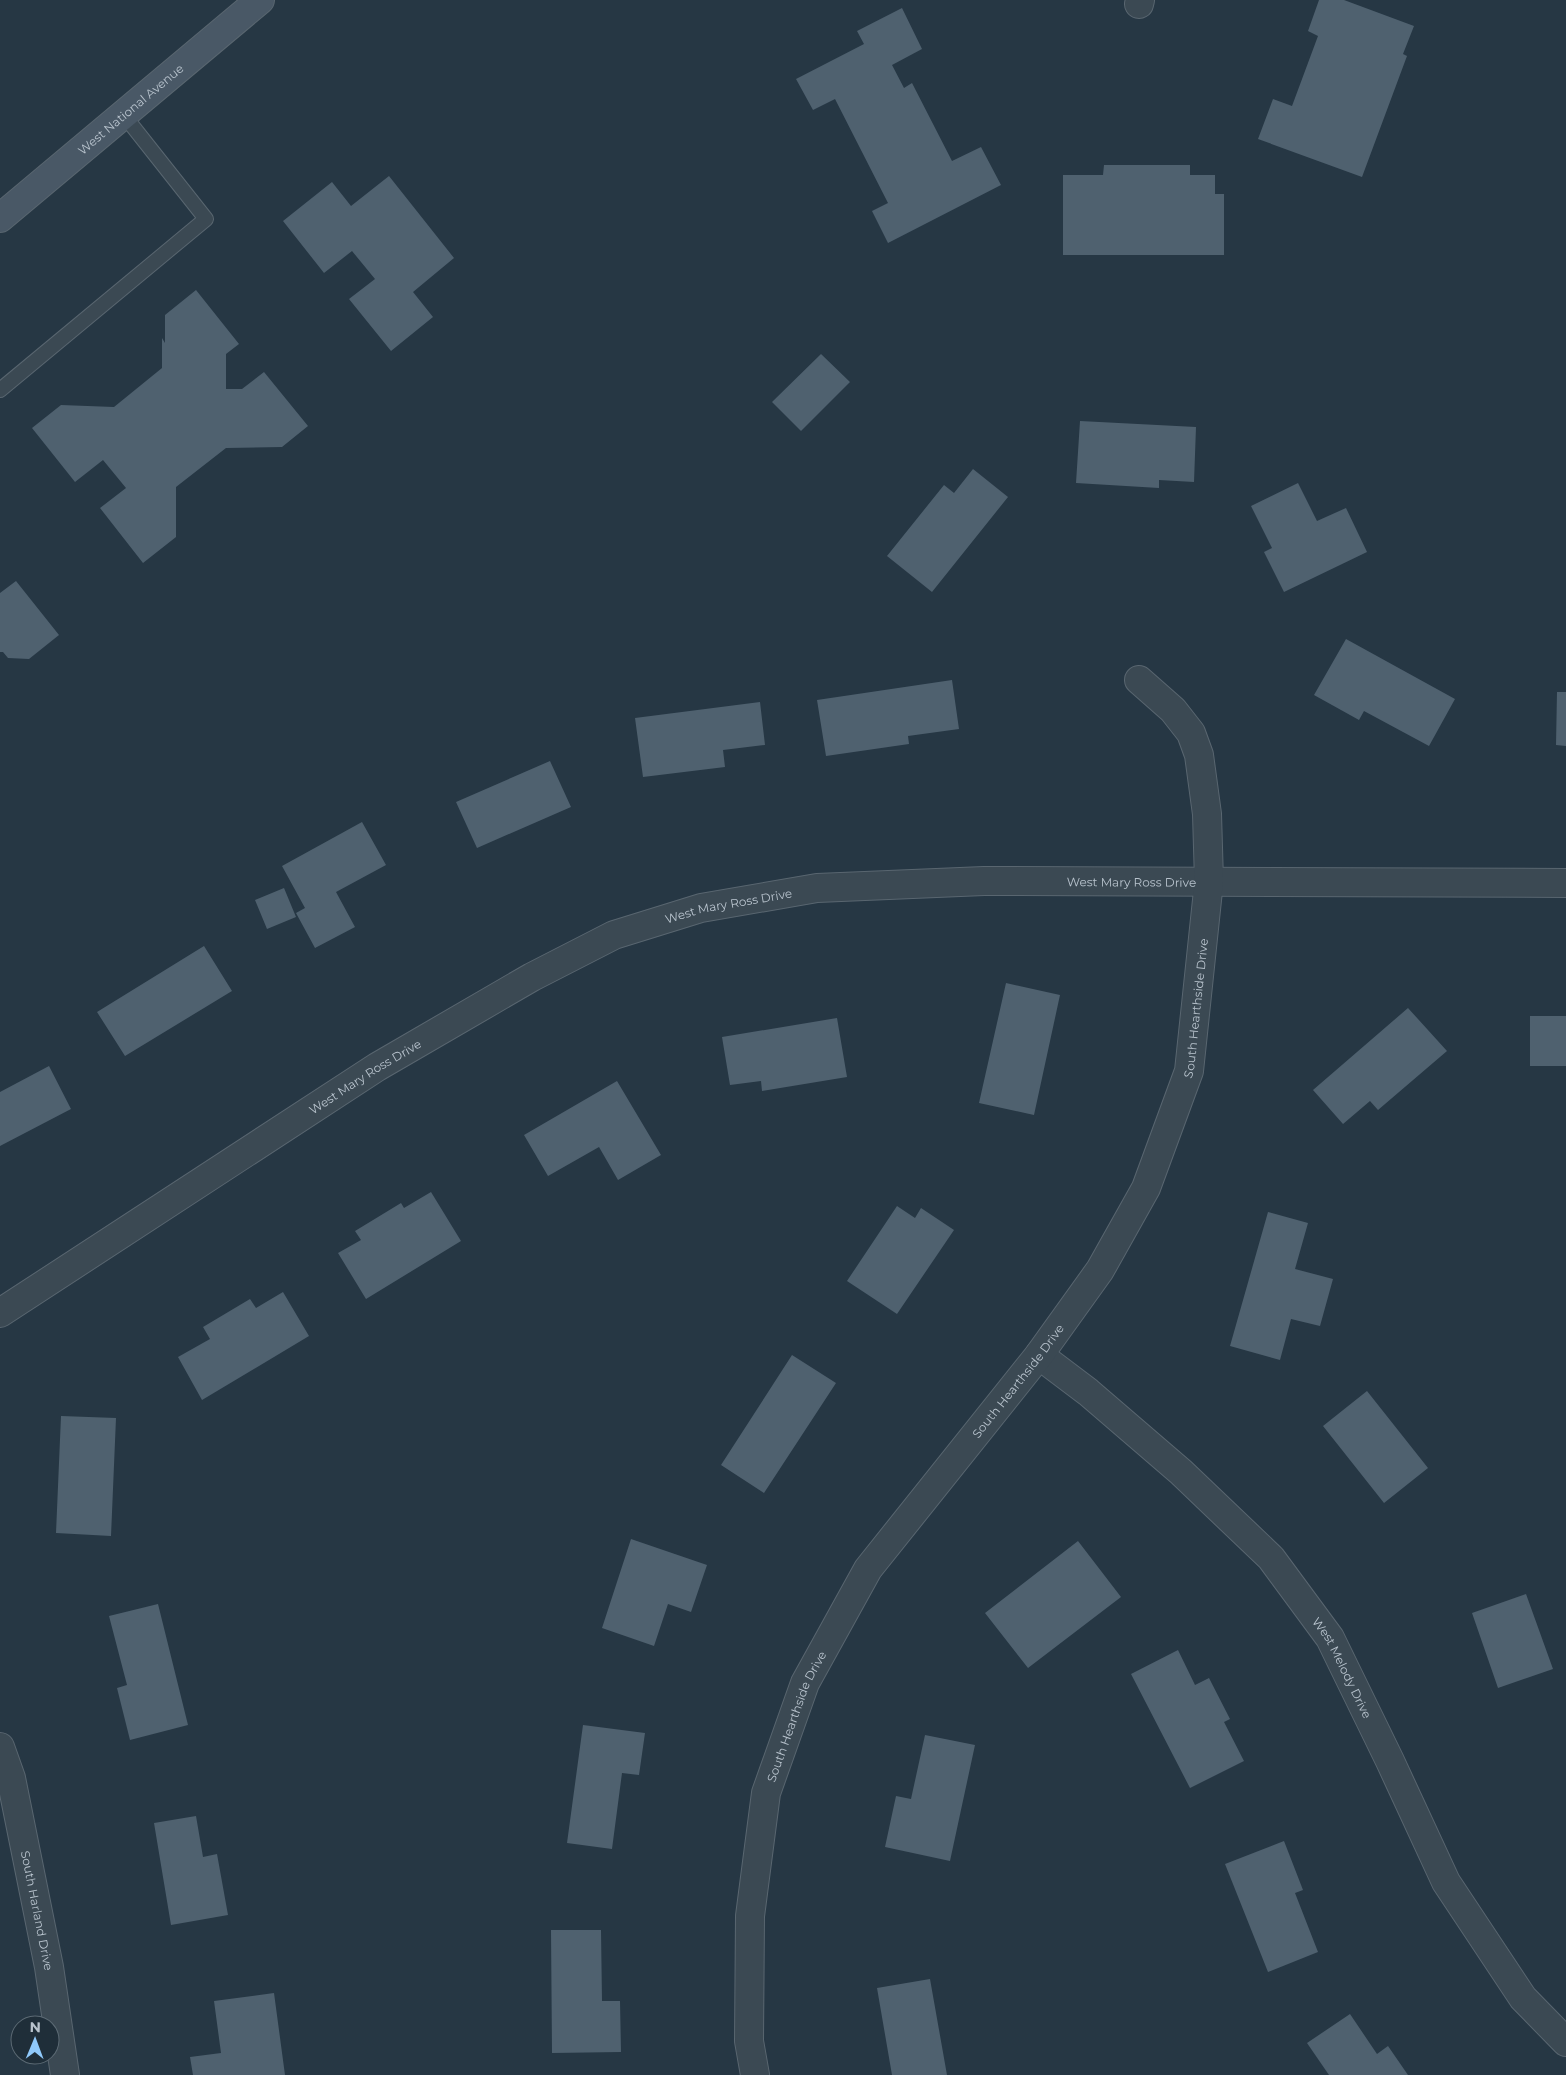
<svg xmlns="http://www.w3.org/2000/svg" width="1566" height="2075" font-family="Montserrat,sans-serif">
	<rect width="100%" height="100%" fill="#263744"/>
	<path fill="#4f616f" d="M1319 0H1344L1414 26 1403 54 1407 56 1362 177 1258 139 1273 99 1292 106 1318 36 1308 31Z
		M902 8 922 49 892 65 904 88 912 83 952 161 981 147 1001 185 888 243 872 211 888 203 835 99 813 110 796 79 864 44 857 31Z
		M1104 165H1190V175H1215V194H1224V255H1063V175H1103Z
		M389 176 454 258 413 292 433 317 391 351 349 299 375 279 352 251 324 273 283 221 332 182 351 206Z
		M196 290 239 344 226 354V389H242L264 372 308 426 282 447 226 448 176 487V537L143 563 100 508 126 488 103 460 75 482 32 428 61 405 114 407 162 368V338L165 343V315Z
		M821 354 850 382 801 431 772 402Z
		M1080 421 1196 427 1194 482 1159 480V488L1076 483Z
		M973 469 1008 497 932 592 887 556 944 485 954 493Z
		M1298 483 1317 521 1346 508 1367 552 1284 592 1264 552 1272 548 1251 506Z
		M16 581 59 635 29 659 8 658 3 652H0V593Z
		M1346 639 1455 699 1429 746 1364 711 1359 720 1314 695Z
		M952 680 959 729 908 736 909 744 826 756 817 700Z
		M1557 692H1566V746L1556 745Z
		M760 702 765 745 723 750 725 767 643 777 635 718Z
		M550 761 571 807 477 848 456 802Z
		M362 822 386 865 336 892 355 927 315 948 296 913 305 908 282 866Z
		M284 888 296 917 267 929 255 900Z
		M204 946 232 991 125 1056 97 1012Z
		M1006 983 1060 995 1034 1115 979 1103Z
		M1408 1008 1447 1051 1378 1110 1370 1101 1343 1124 1313 1090Z
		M1530 1016H1566V1066H1530Z
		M837 1018 847 1077 762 1091 761 1081 730 1085 722 1037Z
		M49 1066 71 1109 0 1146V1092Z
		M617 1081 661 1155 618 1180 599 1147 548 1176 524 1135Z
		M431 1192 461 1241 366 1299 338 1253 361 1240 355 1231 401 1203 404 1208Z
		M897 1206 915 1218 921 1208 954 1230 897 1314 847 1281Z
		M1268 1212 1308 1223 1295 1269 1333 1279 1320 1326 1291 1319 1280 1360 1230 1346Z
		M283 1292 309 1336 202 1400 178 1357 210 1339 203 1327 250 1299 256 1308Z
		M792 1355 836 1383 764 1493 721 1465Z
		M1367 1391 1428 1468 1384 1503 1323 1426Z
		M61 1416 116 1418 111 1536 56 1533Z
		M631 1539 707 1565 691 1612 668 1604 654 1646 602 1628Z
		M1078 1541 1121 1597 1028 1668 985 1613Z
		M1526 1594 1553 1669 1498 1688 1472 1613Z
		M158 1604 188 1725 130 1740 117 1688 127 1685 109 1616Z
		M1178 1650 1195 1685 1209 1678 1230 1719 1224 1722 1244 1761 1190 1788 1131 1674Z
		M583 1725 645 1733 639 1775 622 1773 612 1849 567 1843Z
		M925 1735 975 1745 950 1861 885 1847 896 1796 911 1799Z
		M196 1816 203 1857 217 1854 228 1915 171 1925 154 1823Z
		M1284 1841 1303 1890 1295 1893 1318 1952 1268 1972 1225 1864Z
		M551 1930H601L602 2001H620L621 2052 552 2053Z
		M930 1979 947 2075H892L877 1988Z
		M274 1993 285 2075H193L190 2057 221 2053 214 2001Z
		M1350 2014 1377 2054 1388 2046 1408 2075H1329L1307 2043Z"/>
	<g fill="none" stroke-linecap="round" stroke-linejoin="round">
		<g stroke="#596670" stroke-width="16">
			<path id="lane" d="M0 390 206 219 123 114"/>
		</g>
		<g stroke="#596670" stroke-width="30">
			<g id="street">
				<path d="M1139 4 1140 0"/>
				<path id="s1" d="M0 1313 377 1067 532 977 614 935 701 908 817 888 984 881 1566 883"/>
				<path id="s2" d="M1039 1355 1088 1392 1181 1472 1271 1558 1330 1638 1390 1761 1446 1882 1523 1998 1566 2042"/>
				<path id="s3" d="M0 1747 11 1778 49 1967 65 2075"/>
				<path id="s4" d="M755 2075 749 2041 750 1916 766 1793 805 1683 868 1569 1039 1355 1100 1270 1146 1188 1189 1071 1209 881 1207 814 1199 755 1191 733 1173 710 1139 680"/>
			</g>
		</g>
		<g stroke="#596670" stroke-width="30">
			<g id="secondary">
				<path id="s5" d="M0 218 260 0"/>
			</g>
		</g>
		<use href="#lane" stroke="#3b4953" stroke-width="14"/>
		<use href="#street" stroke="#3b4953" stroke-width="28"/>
		<use href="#secondary" stroke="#495866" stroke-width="28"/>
	</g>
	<g text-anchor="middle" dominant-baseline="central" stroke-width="4" stroke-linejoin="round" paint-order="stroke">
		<g font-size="12" fill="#b8c3cd" stroke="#1f2e39">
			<text stroke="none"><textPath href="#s5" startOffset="170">West National Avenue</textPath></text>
			<text stroke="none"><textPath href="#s1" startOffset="1245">West Mary Ross Drive</textPath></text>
			<text stroke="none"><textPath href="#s1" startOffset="840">West Mary Ross Drive</textPath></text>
			<text stroke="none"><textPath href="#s4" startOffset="1191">South Hearthside Drive</textPath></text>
			<text stroke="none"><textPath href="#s1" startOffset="435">West Mary Ross Drive</textPath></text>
			<text stroke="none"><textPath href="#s4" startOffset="771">South Hearthside Drive</textPath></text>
			<text stroke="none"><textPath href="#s2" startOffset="440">West Melody Drive</textPath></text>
			<text stroke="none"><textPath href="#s4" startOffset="366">South Hearthside Drive</textPath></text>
			<text stroke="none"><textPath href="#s3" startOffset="168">South Harland Drive</textPath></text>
		</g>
	</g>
	<g transform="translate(35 2040) rotate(1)"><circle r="24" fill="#1f2e39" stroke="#5c6a74"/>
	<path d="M0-4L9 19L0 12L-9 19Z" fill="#8fc9fb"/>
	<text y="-8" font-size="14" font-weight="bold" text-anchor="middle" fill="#b8c3cd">N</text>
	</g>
</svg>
